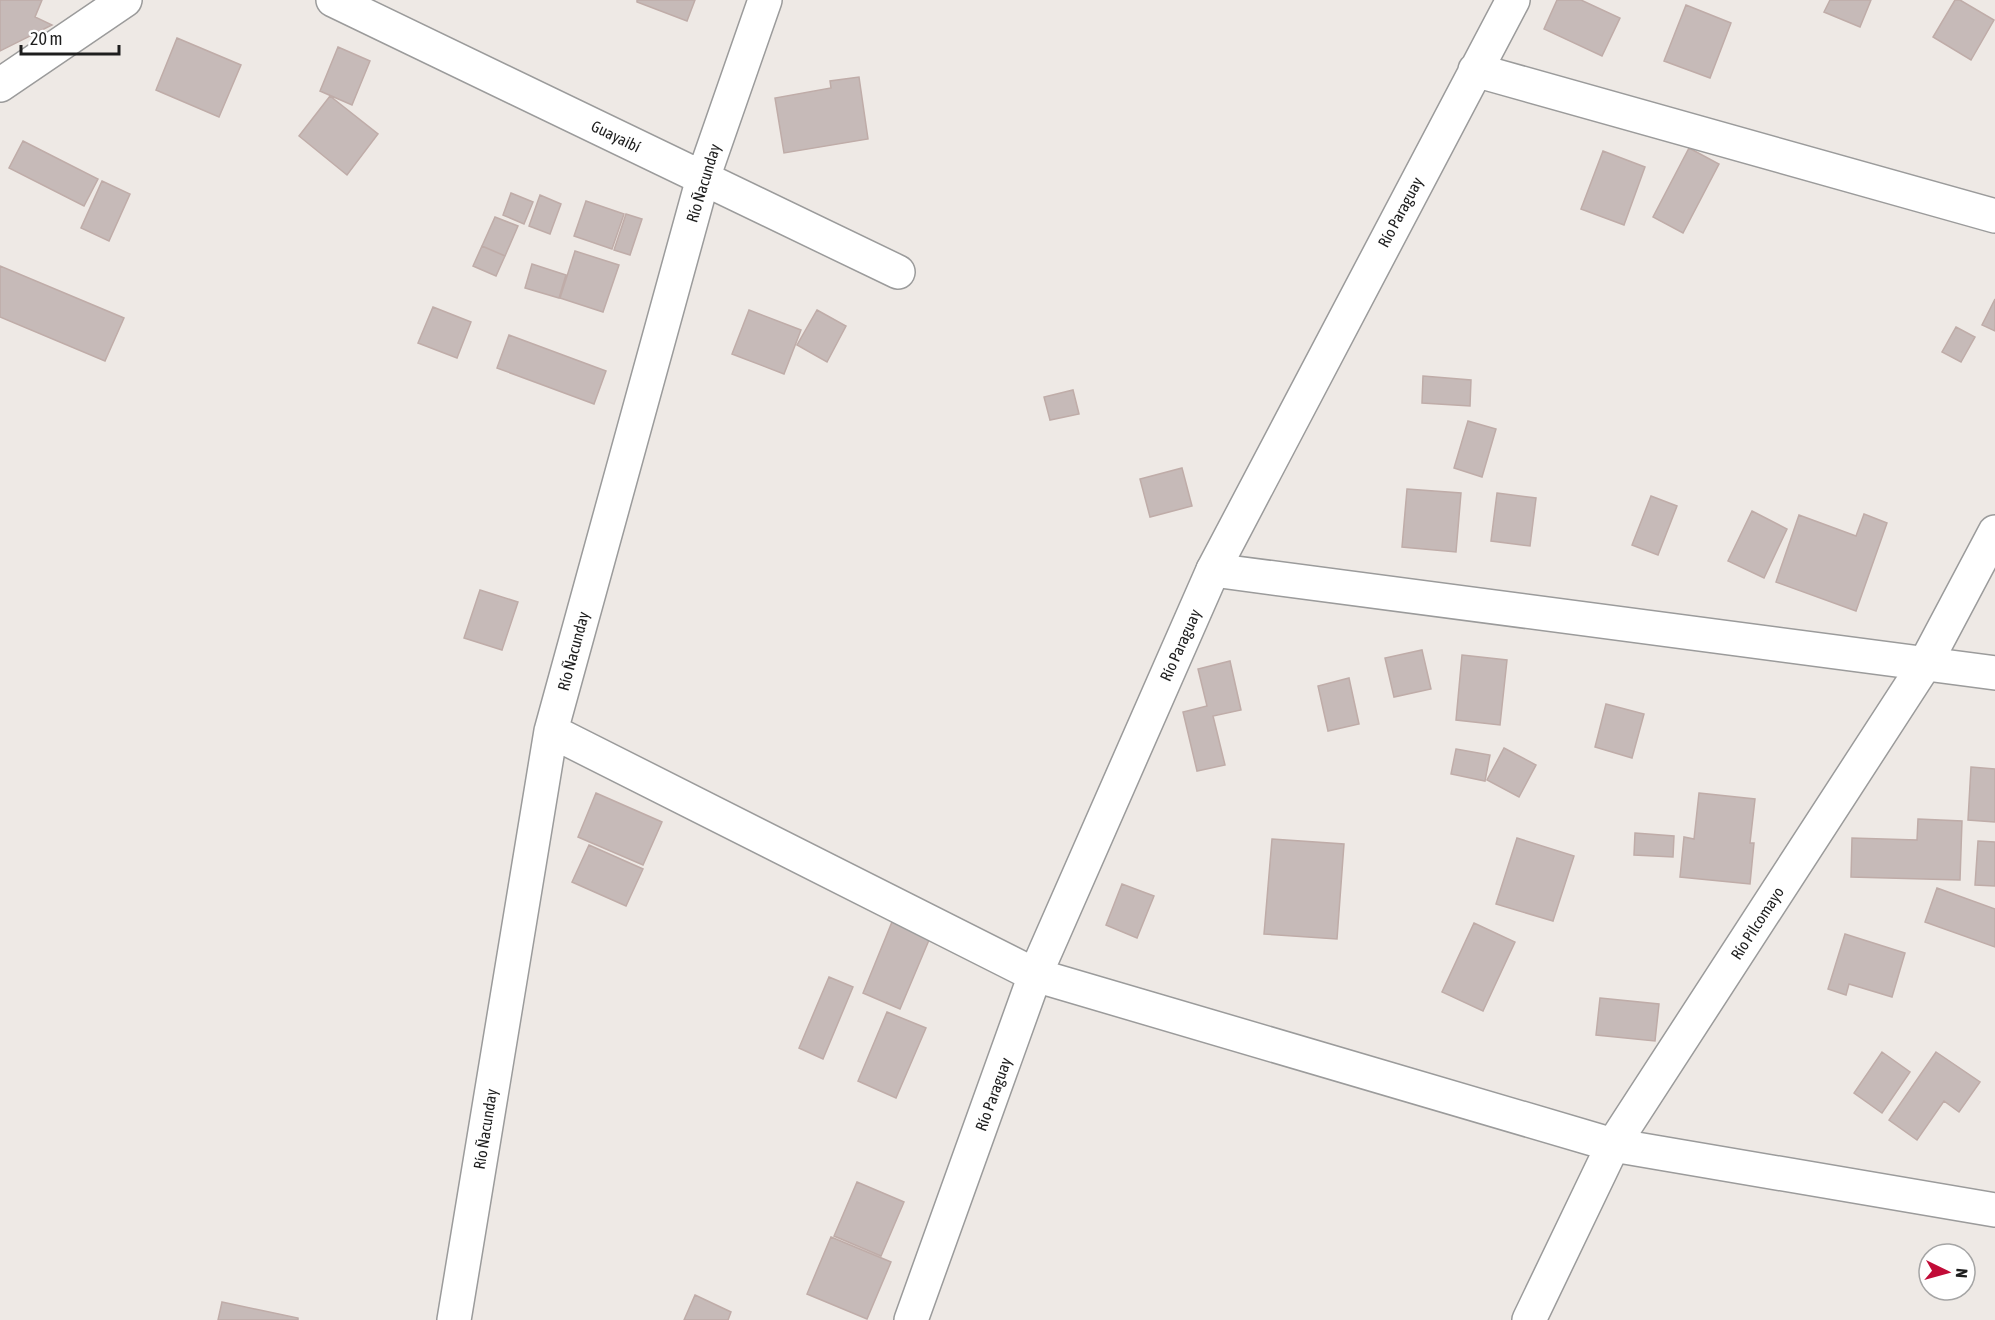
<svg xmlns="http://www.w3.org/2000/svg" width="1995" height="1320" font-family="'Asap Condensed',sans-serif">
	<rect width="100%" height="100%" fill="#eee9e5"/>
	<path fill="#c6bab8" stroke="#bfaca8" stroke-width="1.5" d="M0 0H42L35 17 52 25 0 51Z
		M637 0H695L687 21 637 2Z
		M1557 0H1581L1620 18 1602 56 1544 29Z
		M1830 0H1871L1860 27 1824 12Z
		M1955 0H1960L1994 20 1971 60 1933 37Z
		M1686 5 1731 23 1710 78 1664 61Z
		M177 38 241 65 219 117 156 90Z
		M338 47 370 61 352 105 320 91Z
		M859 77 868 139 784 153 775 98 831 88 830 81Z
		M330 96 378 134 347 175 299 136Z
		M23 141 98 179 84 206 9 168Z
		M1689 148 1719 164 1683 233 1653 217Z
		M1603 151 1645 167 1624 225 1581 209Z
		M102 181 130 194 109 241 81 228Z
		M511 193 533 202 524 224 503 215Z
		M540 195 561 204 550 234 529 226Z
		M586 201 624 214 612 249 574 236Z
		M626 214 642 219 630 255 614 250Z
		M495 217 518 226 505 256 482 246Z
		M482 246 505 256 496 276 473 266Z
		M575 251 619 265 603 312 560 298Z
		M532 264 566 275 559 298 525 288Z
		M0 266 124 318 105 361 0 317Z
		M1995 299V331L1982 325Z
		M433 307 471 322 457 358 418 343Z
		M749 310 801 330 784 374 732 354Z
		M817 310 846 326 827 362 797 345Z
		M1956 327 1975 337 1961 362 1942 352Z
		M509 335 606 371 594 404 497 368Z
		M1423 376 1471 380 1470 406 1422 403Z
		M1073 390 1079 414 1050 420 1044 397Z
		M1468 421 1496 429 1482 477 1454 468Z
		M1182 468 1192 506 1150 517 1140 479Z
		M1407 489 1461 493 1456 552 1402 547Z
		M1497 493 1536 498 1530 546 1491 541Z
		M1651 496 1677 506 1658 555 1632 545Z
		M1752 511 1787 529 1764 578 1728 561Z
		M1864 514 1887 523 1856 611 1776 582 1799 515 1856 536Z
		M480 590 518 602 502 650 464 638Z
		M1422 650 1431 689 1394 697 1385 658Z
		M1462 655 1507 660 1500 725 1456 720Z
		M1230 661 1241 710 1213 716 1225 765 1197 771 1183 712 1207 706 1198 669Z
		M1349 678 1359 724 1328 731 1318 686Z
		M1606 704 1644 714 1632 758 1595 747Z
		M1504 748 1536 765 1519 797 1487 780Z
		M1456 749 1490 755 1485 781 1451 774Z
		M1971 767 1995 769V822L1968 820Z
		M596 793 662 822 643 865 578 837Z
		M1699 793 1755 799 1750 843H1754L1750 884 1680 877 1684 837 1694 839Z
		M1918 819 1962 821 1960 880 1851 877 1852 838 1917 840Z
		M1635 833 1674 836 1673 857 1634 855Z
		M1517 838 1574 856 1553 921 1496 904Z
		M1272 839 1344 844 1337 939 1264 934Z
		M1978 841 1995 842V886L1975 885Z
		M589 845 643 869 626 906 572 882Z
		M1122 884 1154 896 1137 938 1106 925Z
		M1937 888 1995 909V947L1925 922Z
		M894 917 932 933 900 1009 863 993Z
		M1474 923 1515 942 1483 1011 1442 992Z
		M1845 934 1905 953 1892 997 1849 984 1846 995 1828 989Z
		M829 977 853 987 823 1059 799 1048Z
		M1600 998 1659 1004 1655 1041 1596 1035Z
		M887 1012 926 1028 896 1098 858 1081Z
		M1882 1052 1910 1072 1882 1113 1854 1093Z
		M1936 1052 1980 1082 1959 1112 1944 1101 1917 1140 1889 1120Z
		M857 1182 904 1202 881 1256 834 1236Z
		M831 1237 891 1262 867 1319 807 1294Z
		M695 1295 731 1312 728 1320H684Z
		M222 1302 298 1318V1320H218Z"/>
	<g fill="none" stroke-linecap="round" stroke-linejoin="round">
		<g stroke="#9b9b9b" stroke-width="36">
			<path id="minor" d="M333 0 898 272
				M1475 70 1995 216
				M0 85 125 0
				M551 731 1035 975 1613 1145 1995 1210
				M454 1320 551 731 703 178 765 0
				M911 1320 1035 975 1213 570 1513 0
				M1529 1320 1613 1145 1925 664 1995 532"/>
		</g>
		<g stroke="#9b9b9b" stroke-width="36">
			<path id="tertiary" d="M1213 570 1995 673"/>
		</g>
		<use href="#minor" stroke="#fff" stroke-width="33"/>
		<use href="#tertiary" stroke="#fff" stroke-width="33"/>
	</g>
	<g text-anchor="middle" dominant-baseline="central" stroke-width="6" stroke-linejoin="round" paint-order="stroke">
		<g font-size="16" fill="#1e1e1e" stroke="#fff">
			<text transform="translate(616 136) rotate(26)">Guayaibí</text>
			<text transform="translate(703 183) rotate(-73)">Río Ñacunday</text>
			<text transform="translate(1400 212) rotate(-62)">Río Paraguay</text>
			<text transform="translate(1180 645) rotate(-66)">Río Paraguay</text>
			<text transform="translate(573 651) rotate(-75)">Río Ñacunday</text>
			<text transform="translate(1757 923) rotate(-57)">Río Pilcomayo</text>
			<text transform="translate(993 1094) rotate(-70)">Río Paraguay</text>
			<text transform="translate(485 1129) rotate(-81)">Río Ñacunday</text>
		</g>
	</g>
	<g transform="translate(1947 1272) rotate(95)"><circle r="28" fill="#ffffff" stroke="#a5a5a5" stroke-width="1.5"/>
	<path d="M0-4.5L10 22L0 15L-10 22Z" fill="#c10b37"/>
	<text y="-9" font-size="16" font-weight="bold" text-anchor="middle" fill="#1e1e1e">N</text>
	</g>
	<path d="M21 45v9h98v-9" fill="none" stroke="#1e1e1e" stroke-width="3"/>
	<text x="30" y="45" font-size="18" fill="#1e1e1e" stroke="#ffffff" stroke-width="4.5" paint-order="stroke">20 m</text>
</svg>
